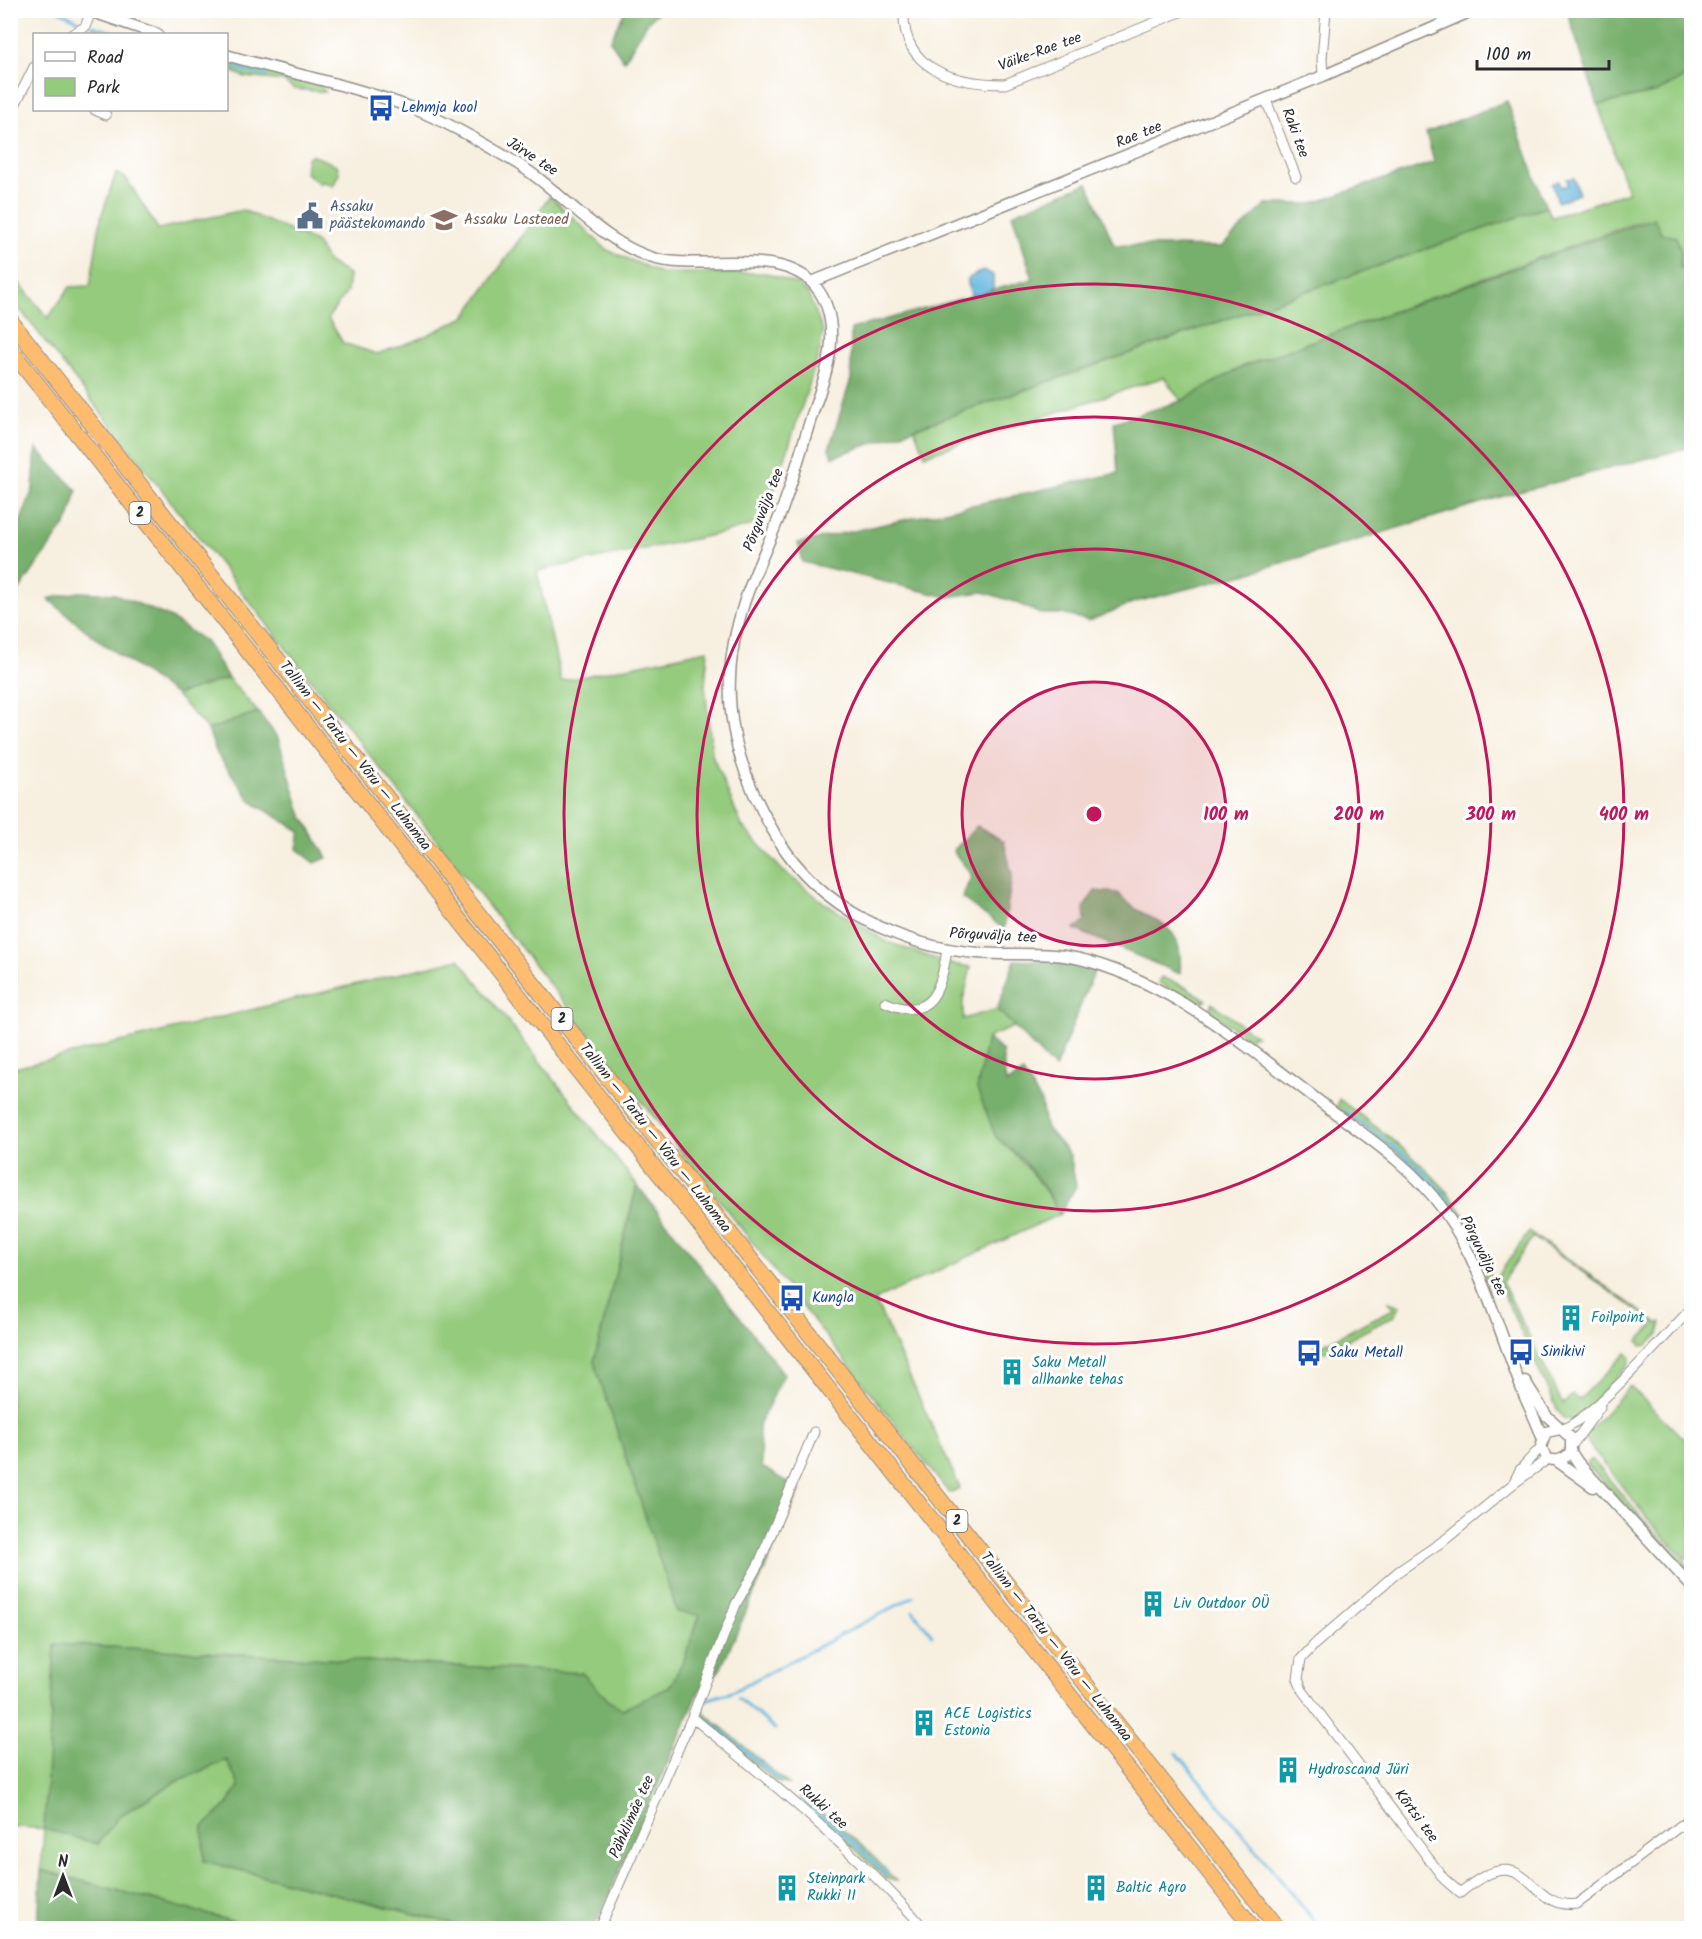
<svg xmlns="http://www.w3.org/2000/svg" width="1702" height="1939" font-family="Kalam,sans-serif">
	<rect width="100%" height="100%" fill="#fff"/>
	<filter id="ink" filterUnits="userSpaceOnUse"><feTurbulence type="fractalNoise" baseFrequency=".0167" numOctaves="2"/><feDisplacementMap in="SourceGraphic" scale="12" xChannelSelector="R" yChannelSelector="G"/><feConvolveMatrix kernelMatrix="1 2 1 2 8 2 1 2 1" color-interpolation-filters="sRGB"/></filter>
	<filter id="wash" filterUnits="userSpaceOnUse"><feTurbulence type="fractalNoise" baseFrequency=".008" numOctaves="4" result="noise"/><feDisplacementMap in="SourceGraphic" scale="24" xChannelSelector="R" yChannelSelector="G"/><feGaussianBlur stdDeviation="1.35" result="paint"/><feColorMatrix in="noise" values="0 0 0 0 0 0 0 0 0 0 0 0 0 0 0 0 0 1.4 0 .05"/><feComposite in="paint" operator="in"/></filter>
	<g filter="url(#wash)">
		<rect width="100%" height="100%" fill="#f7efdf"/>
		<path fill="#94cb7d" stroke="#607b54" stroke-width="1.5" d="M234 64 319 85 326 92 294 89 283 81 245 77 231 71Z
			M1691 74V265L1679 268 1681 251 1645 219 1244 366 1181 401 1164 377 925 455 914 429 1546 207 1552 217 1628 192 1598 105 1657 92Z
			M311 155 337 165 339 173 333 186 322 181 320 184 305 172 307 158Z
			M116 173 126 178 158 229 243 210 316 242 327 261 349 275 347 292 328 318 343 343 377 354 417 340 465 317 550 196 607 250 661 273H766L796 284 808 294 823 331 818 357 764 522 723 533 537 571 561 681 708 650 705 686 712 755 742 826 782 870 826 904 887 942 951 964 971 967 963 1000V1019L997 1009 1016 1026 987 1038 996 1137C1023 1160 1042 1183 1060 1214L875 1300 960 1488 949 1493 11 298 10 272 48 318 70 287 90 286 101 217Z
			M228 678 258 712 208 730 176 695Z
			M459 959 637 1185 594 1362 700 1615 685 1657 670 1687 622 1710 608 1700 582 1673 55 1644 98 1844 119 1816 175 1782 227 1760 239 1786 227 1805 203 1827 204 1861 470 1928H258L41 1870 44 1829 11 1826 10 1069Z
			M1161 977 1186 987 1206 1000 1198 1005 1158 982Z
			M1212 1003 1256 1036 1248 1038 1213 1014 1210 1011Z
			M1339 1099C1398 1144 1461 1186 1486 1260 1488 1268 1494 1278 1492 1286L1490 1287C1470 1242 1450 1201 1414 1167 1390 1145 1362 1128 1337 1107Z
			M1529 1232 1657 1323H1662L1659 1334 1648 1345 1641 1346 1638 1341 1655 1323 1533 1237 1502 1282 1563 1404 1572 1395 1579 1400 1626 1353 1631 1357 1629 1365 1575 1421 1563 1418 1557 1409 1496 1278Z
			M1389 1302 1400 1306 1394 1316 1325 1352 1313 1350 1316 1340 1320 1346 1393 1309Z
			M1630 1386 1691 1446 1692 1553 1686 1559 1650 1522 1583 1437Z
			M1592 1459 1647 1524 1687 1564 1688 1569 1685 1570 1586 1464Z
			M699 1708 788 1784 776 1782 701 1718Z
			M798 1792 868 1851 896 1881 886 1879 853 1847 802 1803Z"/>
		<path fill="#77af6c" stroke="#516d4c" stroke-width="1.5" d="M625 11H660L648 21 624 61 610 41Z
			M1567 11H1691V74L1657 92 1598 105Z
			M1507 101 1546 207 833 457 829 449 851 379V329L1033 279 1012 214 1088 183 1114 245 1221 247 1267 204H1311L1434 162 1426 133Z
			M1654 218 1662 234 1676 237 1681 251 1680 268 1691 265V447L1504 496 1245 574 1132 603 1089 621 1062 614H1040L1015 602 983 592 947 597 802 562 798 543 1118 473 1114 422 1181 401 1244 366Z
			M36 448 77 491 69 519 11 602V534L16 533 33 489Z
			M79 592 115 594 169 617 206 642 228 678 176 695 99 641 48 599Z
			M258 712 278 738 301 813 327 858 315 863 297 849 300 831 252 802 217 754 208 730Z
			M977 826 1004 841 1012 875 1004 929 962 898 972 875 953 851Z
			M1095 891 1118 893C1147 928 1185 913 1180 974L1074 929 1085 921 1084 907Z
			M1015 960 1057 962 1095 969 1055 1069 997 1009Z
			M987 1038 1002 1051 1006 1083 1023 1073 1041 1101 1045 1126 1070 1155 1076 1186 1060 1214 1045 1189 1023 1160 996 1137 977 1089Z
			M637 1185 784 1374 758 1427 762 1467 800 1490 720 1670 700 1690 594 1928H470L204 1861 203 1827 227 1805 239 1786 227 1760 175 1782 119 1816 98 1844 44 1829 55 1644 582 1673 608 1700 622 1710 670 1687 685 1657 700 1615 677 1612 594 1362Z
			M41 1870 258 1928H38Z"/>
		<path fill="#64b6df" stroke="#487085" stroke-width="1.5" d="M1574 178 1579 194 1558 202 1552 184 1559 181 1561 187 1568 185 1567 179Z
			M983 270 993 275V289L980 295H971L967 279Z"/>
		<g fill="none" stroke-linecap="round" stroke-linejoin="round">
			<path stroke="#64b6df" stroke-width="3" d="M57 10 78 20
				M92 26 120 34
				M236 69 267 76
				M1345 1111C1376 1135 1410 1156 1436 1185 1456 1207 1468 1235 1481 1261
				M913 1611 932 1635
				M738 1698 775 1729
				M705 1700 732 1692 913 1597
				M708 1720 780 1780
				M1177 1753 1320 1928
				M803 1800 863 1851 886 1875"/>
		</g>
	</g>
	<g filter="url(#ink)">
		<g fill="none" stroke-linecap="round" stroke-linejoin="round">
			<g stroke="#918d85" stroke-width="11">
				<path id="minor" d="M904 10C901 70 955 84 1005 84L1185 10
					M72 34 85 27 91 12
					M1323 76 1322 59 1326 10
					M1266 100 1296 177
					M95 110 106 115
					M10 115 34 67
					M885 1002C933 1024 941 987 947 950
					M1561 1429C1587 1425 1669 1331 1692 1308
					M1573 1444 1600 1407
					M1548 1459 1513 1484 1446 1539 1399 1571 1316 1643 1301 1659 1298 1679 1302 1690 1444 1879 1460 1893C1531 1833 1524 1911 1577 1904L1692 1817
					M1513 1484 1520 1470 1541 1447
					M692 1717C774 1784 854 1850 924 1928
					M600 1928 692 1717 736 1604 759 1563 814 1432"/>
			</g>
			<g stroke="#918d85" stroke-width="13">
				<path id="tertiary" d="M87 10 157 34
					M226 55C288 73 352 85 412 108 447 122 481 142 513 161 561 189 598 241 653 258 700 272 782 245 816 287 828 302 832 322 831 341 830 367 819 393 811 418 801 450 792 484 780 515 769 543 755 571 745 600 737 625 731 650 730 677 727 735 748 790 778 839 819 907 901 947 978 953 1016 956 1054 950 1091 962 1179 988 1250 1049 1323 1104 1364 1135 1411 1165 1442 1208 1482 1264 1499 1332 1524 1395 1530 1409 1537 1422 1542 1437
					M812 282 1323 76 1474 10
					M1525 1381 1546 1415 1571 1438V1452C1564 1459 1559 1462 1548 1459L1541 1447 1546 1432 1561 1429
					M1571 1452 1579 1464 1692 1587
					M1557 1461 1593 1487"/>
			</g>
			<g stroke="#918d85" stroke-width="17">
				<path id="trunk" d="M10 320 1278 1928
					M10 349 1253 1928"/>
			</g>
			<use href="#minor" stroke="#fff" stroke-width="9"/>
			<use href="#tertiary" stroke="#fff" stroke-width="10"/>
			<use href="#trunk" stroke="#febc70" stroke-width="15"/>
		</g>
	</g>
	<circle cx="1094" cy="814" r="132" fill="#c2185b" fill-opacity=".12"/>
	<g fill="none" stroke="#c2185b" stroke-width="3">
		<circle cx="1094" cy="814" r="132"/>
		<circle cx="1094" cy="814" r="265"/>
		<circle cx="1094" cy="814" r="397"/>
		<circle cx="1094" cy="814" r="530"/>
	</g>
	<defs>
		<g id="bus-bare" transform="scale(2.07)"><path d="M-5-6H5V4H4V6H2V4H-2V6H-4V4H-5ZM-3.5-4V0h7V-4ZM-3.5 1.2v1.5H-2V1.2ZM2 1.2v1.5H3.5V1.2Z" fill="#1a4fb4" stroke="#fff" stroke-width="2.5" paint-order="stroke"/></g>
		<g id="civic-bare" transform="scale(2.07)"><path d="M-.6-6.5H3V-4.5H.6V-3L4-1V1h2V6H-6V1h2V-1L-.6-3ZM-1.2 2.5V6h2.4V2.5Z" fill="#5c6f8a" stroke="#fff" stroke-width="2.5" paint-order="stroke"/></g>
		<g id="school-bare" transform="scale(2.07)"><path d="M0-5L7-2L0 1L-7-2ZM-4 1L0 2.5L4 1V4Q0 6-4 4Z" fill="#8d6e63" stroke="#fff" stroke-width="2.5" paint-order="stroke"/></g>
		<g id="building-bare" transform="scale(2.07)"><path d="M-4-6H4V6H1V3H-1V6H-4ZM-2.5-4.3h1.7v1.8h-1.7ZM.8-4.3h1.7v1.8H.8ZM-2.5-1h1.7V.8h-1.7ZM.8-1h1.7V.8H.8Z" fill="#0f9aa8" stroke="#fff" stroke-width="2.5" paint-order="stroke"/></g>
	</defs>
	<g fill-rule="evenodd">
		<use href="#bus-bare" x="381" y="108"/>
		<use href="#civic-bare" x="310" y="216"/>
		<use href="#school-bare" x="444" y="220"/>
		<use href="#bus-bare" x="792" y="1298"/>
		<use href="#building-bare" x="1571" y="1318"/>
		<use href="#bus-bare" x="1521" y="1352"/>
		<use href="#bus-bare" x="1309" y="1353"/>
		<use href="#building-bare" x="1012" y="1372"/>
		<use href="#building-bare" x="1153" y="1604"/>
		<use href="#building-bare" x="924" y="1723"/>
		<use href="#building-bare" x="1288" y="1770"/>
		<use href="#building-bare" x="787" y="1888"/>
		<use href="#building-bare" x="1096" y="1888"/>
	</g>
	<g text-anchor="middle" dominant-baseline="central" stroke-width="6" stroke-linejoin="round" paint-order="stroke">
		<g fill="#fff" stroke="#6b6b6b" stroke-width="1.5">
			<rect x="129.5" y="502" width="21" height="22" rx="4.5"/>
			<rect x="551.5" y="1008" width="21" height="22" rx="4.5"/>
			<rect x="946.5" y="1510" width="21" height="22" rx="4.5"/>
		</g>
		<g font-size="14" font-weight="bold" fill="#2b2b2b">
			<text x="140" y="513">2</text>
			<text x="562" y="1019">2</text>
			<text x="957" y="1521">2</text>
		</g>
		<g font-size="15" fill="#2b2b2b" stroke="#fff">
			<text transform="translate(1040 52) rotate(-20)">Väike-Rae tee</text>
			<text transform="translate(1295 133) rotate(69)">Raki tee</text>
			<text transform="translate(1139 135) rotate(-22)">Rae tee</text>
			<text transform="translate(532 157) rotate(33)">Järve tee</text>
			<text transform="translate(764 510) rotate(-69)">Põrguvälja tee</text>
			<text transform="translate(355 756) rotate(52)">Tallinn — Tartu — Võru — Luhamaa</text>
			<text transform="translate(993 936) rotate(3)">Põrguvälja tee</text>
			<text transform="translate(655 1138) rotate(52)">Tallinn — Tartu — Võru — Luhamaa</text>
			<text transform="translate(1483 1256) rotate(64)">Põrguvälja tee</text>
			<text transform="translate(1056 1647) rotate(52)">Tallinn — Tartu — Võru — Luhamaa</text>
			<text transform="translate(823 1807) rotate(42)">Rukki tee</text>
			<text transform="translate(1416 1816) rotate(53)">Kõrtsi tee</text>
			<text transform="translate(632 1817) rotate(-66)">Pähklimäe tee</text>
		</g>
		<g font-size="15" fill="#164399" stroke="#fff" text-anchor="start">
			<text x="401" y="108">Lehmja kool</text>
			<text x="812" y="1298">Kungla</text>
			<text x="1541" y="1352">Sinikivi</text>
			<text x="1329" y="1353">Saku Metall</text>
		</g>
		<g font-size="15" fill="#4e5e75" stroke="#fff" text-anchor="start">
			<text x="330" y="207">Assaku<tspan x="330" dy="17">päästekomando</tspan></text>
		</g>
		<g font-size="15" fill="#785e54" stroke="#fff" text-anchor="start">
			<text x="464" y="220">Assaku Lasteaed</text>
		</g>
		<g font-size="15" fill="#0d838f" stroke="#fff" text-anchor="start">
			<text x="1591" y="1318">Foilpoint</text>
			<text x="1032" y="1363">Saku Metall<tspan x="1032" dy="17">allhanke tehas</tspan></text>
			<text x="1173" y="1604">Liv Outdoor OÜ</text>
			<text x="944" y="1714">ACE Logistics<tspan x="944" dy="17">Estonia</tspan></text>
			<text x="1308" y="1770">Hydroscand Jüri</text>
			<text x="807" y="1879">Steinpark<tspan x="807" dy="17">Rukki 11</tspan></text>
			<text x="1116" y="1888">Baltic Agro</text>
		</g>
	</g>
	<circle cx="1094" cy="814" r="9" fill="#c2185b" stroke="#fff" stroke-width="3"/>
	<g font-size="18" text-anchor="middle" font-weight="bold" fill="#c2185b" stroke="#fff" stroke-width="6" stroke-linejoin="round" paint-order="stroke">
		<text x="1226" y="820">100 m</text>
		<text x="1359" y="820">200 m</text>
		<text x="1491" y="820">300 m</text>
		<text x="1624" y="820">400 m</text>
	</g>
	<rect width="1702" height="1939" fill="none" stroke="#fff" stroke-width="36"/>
	<rect x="33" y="33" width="195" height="78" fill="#ffffff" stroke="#aaaaaa" stroke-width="1.5"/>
	<rect x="45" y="52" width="30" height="9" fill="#ffffff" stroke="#aaaaaa" stroke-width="1.5"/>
	<text x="87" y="63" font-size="18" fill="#2b2b2b">Road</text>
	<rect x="45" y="78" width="30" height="18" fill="#94cb7d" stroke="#aaaaaa" stroke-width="1.5"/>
	<text x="87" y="93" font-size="18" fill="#2b2b2b">Park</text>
	<g transform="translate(63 1876)" stroke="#ffffff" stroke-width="4.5" paint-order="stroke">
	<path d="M0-4.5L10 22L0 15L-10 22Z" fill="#2b2b2b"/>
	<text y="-9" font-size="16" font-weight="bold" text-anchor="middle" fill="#2b2b2b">N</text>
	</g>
	<path d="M1477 60v9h132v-9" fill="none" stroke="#2b2b2b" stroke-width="3"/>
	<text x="1486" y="60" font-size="18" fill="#2b2b2b" stroke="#ffffff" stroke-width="4.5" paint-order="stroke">100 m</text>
</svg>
